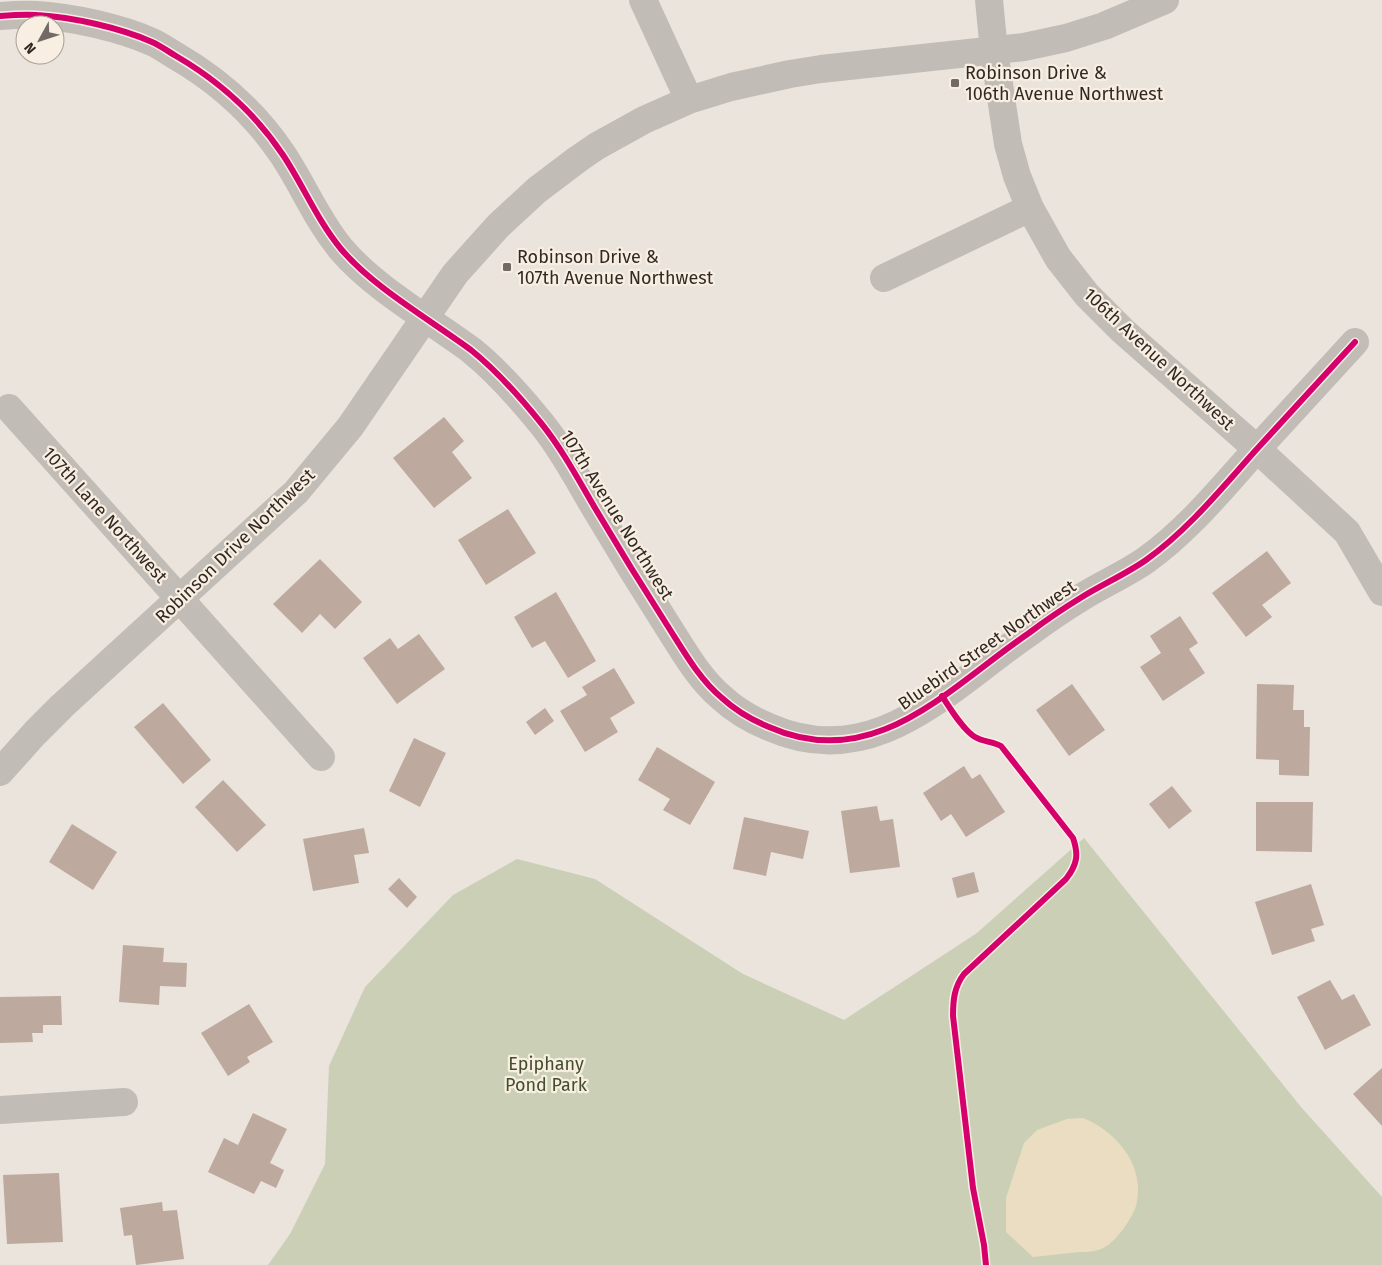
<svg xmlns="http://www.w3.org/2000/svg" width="1382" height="1265" font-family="'Fira Sans',sans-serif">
	<rect width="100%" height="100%" fill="#eae4dc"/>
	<path fill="#cacfb6" d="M1084 838 1301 1107 1382 1197V1265H268L290 1234 325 1164 329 1066 365 987 453 895 517 859 595 879 743 974 844 1020 977 933Z"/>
	<path fill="#ebddc2" d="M1083 1118C1115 1131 1144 1163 1137 1201 1136 1211 1129 1220 1124 1228 1118 1236 1108 1248 1098 1250 1092 1252 1085 1252 1079 1252 1064 1254 1049 1255 1033 1257L1006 1232V1198L1024 1143 1037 1130 1067 1119Z"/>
	<path fill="#bda99e" d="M444 417 464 441 452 452 472 478 434 508 393 458Z
		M508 509 536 553 486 585 458 540Z
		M1267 551 1291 583 1262 605 1272 617 1246 637 1212 593Z
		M320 559 362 602 335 629 320 614 302 633 273 604Z
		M556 592 596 661 568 678 545 641 532 648 514 617Z
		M1180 616 1198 643 1189 649 1205 673 1163 701 1140 667 1161 653 1150 636Z
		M419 634 445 669 397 704 363 658 390 638 398 649Z
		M614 668 635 703 610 718 618 732 585 752 560 711 587 695 582 687Z
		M1072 684 1105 730 1069 756 1036 710Z
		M1257 684 1294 685 1293 710H1304V727H1310L1309 776 1279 775V760L1256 759Z
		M163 703 211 760 183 784 134 727Z
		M545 708 554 721 535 735 526 722Z
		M414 738 446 753 420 807 389 791Z
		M657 747 715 782 690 825 663 810 670 799 638 780Z
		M964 766 972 779 980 774 1005 812 966 837 951 814 941 821 923 793Z
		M223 780 266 825 237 852 195 807Z
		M1172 786 1192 811 1169 829 1149 804Z
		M1256 802H1313L1312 852 1256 851Z
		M877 806 880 821 893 819 900 867 850 873 841 811Z
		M744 817 809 831 803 859 771 852 766 876 733 869Z
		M72 824 117 852 93 890 49 862Z
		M364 828 369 853 354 855 359 883 313 891 303 839Z
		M974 872 979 892 957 898 952 878Z
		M399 878 417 897 407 908 388 889Z
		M1311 884 1324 925 1311 929 1315 941 1272 955 1255 902Z
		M123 945 164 948 163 962 187 963 186 987 160 986 159 1005 119 1002Z
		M1330 980 1342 1000 1354 994 1371 1025 1325 1050 1297 997Z
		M61 996 62 1025H43V1033H32L33 1042 0 1043V997Z
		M249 1004 273 1042 247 1057 250 1062 228 1076 201 1033Z
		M1382 1068V1126L1353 1094Z
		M253 1113 287 1129 270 1163 284 1170 276 1188 261 1181 254 1194 208 1172 224 1138 238 1145Z
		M59 1173 63 1242 7 1244 3 1175Z
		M162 1202 163 1211 177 1210 184 1259 136 1265 132 1235 124 1236 120 1208Z"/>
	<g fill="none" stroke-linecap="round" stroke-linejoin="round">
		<path stroke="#c2bcb6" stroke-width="28" d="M643 0 689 100
			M989 0 994 51 1008 144 1017 176 1030 208 1058 258 1087 295 1123 331 1257 449 1347 532 1382 592
			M0 16C12 15 25 14 37 15 72 17 121 28 152 42 161 46 169 52 176 56 219 81 255 113 283 155 303 185 317 220 341 249 374 288 429 319 471 350 497 371 520 397 541 423 562 449 578 479 595 508 618 547 642 586 667 625 683 650 699 679 722 698 735 710 752 720 769 727 875 774 948 688 1029 633 1046 620 1064 608 1082 597 1103 584 1126 574 1146 560 1188 530 1221 489 1256 450 1289 414 1322 378 1355 342
			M884 278 1030 208
			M9 408 321 757
			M0 772 35 733 62 706 296 492 350 427 455 274 498 226 537 190 578 159 597 146 644 120 689 100 731 87 790 74 821 69 1024 47 1066 38 1104 26 1165 0
			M0 1110 124 1102"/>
		<g stroke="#f8efe2" stroke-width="9">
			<path id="cycleway" d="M0 16C12 15 25 14 37 15 72 17 121 28 152 42 161 46 169 52 176 56 219 81 255 113 283 155 303 185 317 220 341 249 374 288 429 319 471 350 497 371 520 397 541 423 562 449 578 479 595 508 618 547 642 586 667 625 683 650 699 679 722 698 735 710 752 720 769 727 875 774 948 688 1029 633 1046 620 1064 608 1082 597 1103 584 1126 574 1146 560 1188 530 1221 489 1256 450 1289 414 1322 378 1355 342
				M942 696C950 708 963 730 975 737 983 742 992 741 1001 746L1073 838C1079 855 1077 865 1066 879L964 974C954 987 953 1001 953 1016L973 1188 984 1245 986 1265"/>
		</g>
		<use href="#cycleway" stroke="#d6006c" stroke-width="6"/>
	</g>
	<g fill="#726a65" stroke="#f8efe2" stroke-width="2">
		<rect x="950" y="78" width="10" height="10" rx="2.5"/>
		<rect x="502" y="262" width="10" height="10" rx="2.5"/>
	</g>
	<g text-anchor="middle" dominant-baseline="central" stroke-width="4.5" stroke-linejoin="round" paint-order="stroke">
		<g font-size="18" fill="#322925" stroke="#f8efe2" text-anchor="start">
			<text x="965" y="73">Robinson Drive &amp;<tspan x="965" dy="21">106th Avenue Northwest</tspan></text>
			<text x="517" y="257">Robinson Drive &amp;<tspan x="517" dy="21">107th Avenue Northwest</tspan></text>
		</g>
		<g font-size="18" fill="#322925" stroke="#f8efe2">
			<text transform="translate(1159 359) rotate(43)">106th Avenue Northwest</text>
			<text transform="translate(105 515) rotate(48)">107th Lane Northwest</text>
			<text transform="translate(617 515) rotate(58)">107th Avenue Northwest</text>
			<text transform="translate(235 546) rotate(-44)">Robinson Drive Northwest</text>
			<text transform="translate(987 645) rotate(-35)">Bluebird Street Northwest</text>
		</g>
		<g font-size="18" fill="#405029" stroke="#f8efe2">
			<text x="546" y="1064">Epiphany<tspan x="546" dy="21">Pond Park</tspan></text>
		</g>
	</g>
	<g transform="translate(40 40) rotate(230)"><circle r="24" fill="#f8efe2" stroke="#a9a096"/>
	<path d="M0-4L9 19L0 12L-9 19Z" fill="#726a65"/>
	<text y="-8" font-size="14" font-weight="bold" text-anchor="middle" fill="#322925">N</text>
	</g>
</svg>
